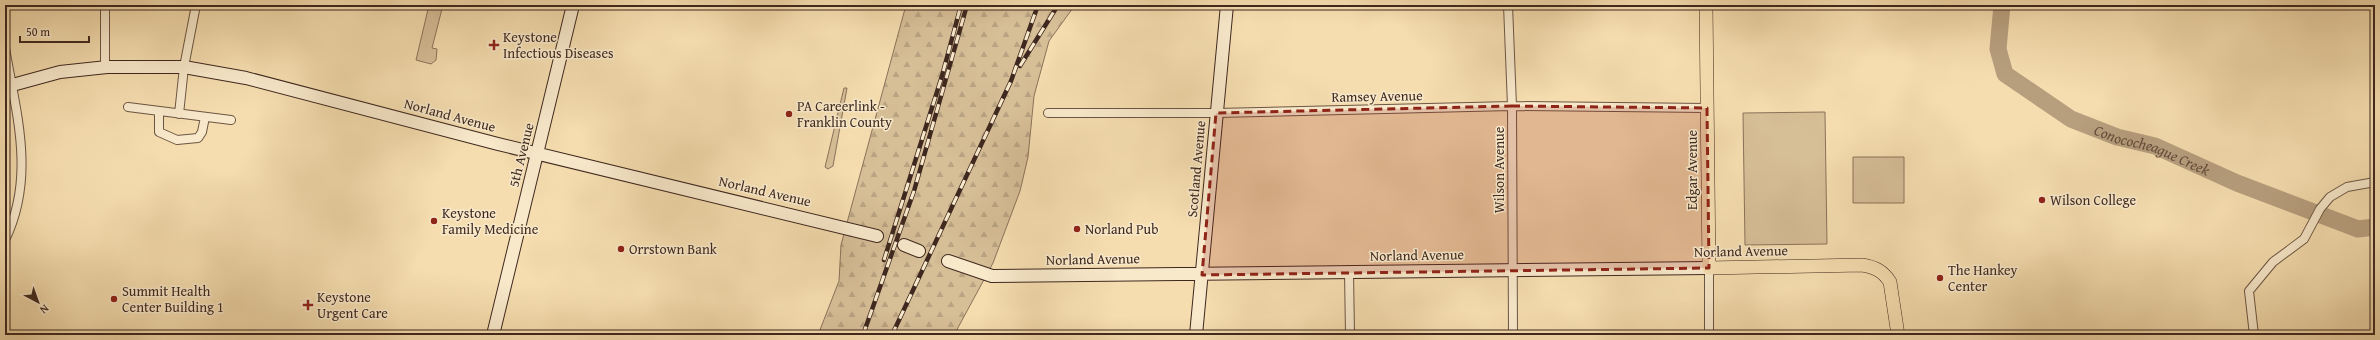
<svg xmlns="http://www.w3.org/2000/svg" width="2380" height="340" font-family="'Gentium Book Plus',serif">
	<defs>
		<pattern id="forest-firs" width="22" height="20" patternUnits="userSpaceOnUse"><rect width="22" height="20" fill="#d6be97"/><path d="M5 1l3.5 6h-7zM16 11l3.5 6h-7z" fill="#b9a382"/></pattern>
	</defs>
	<rect width="100%" height="100%" fill="#f5ddaf"/>
	<filter id="stains"><feTurbulence type="fractalNoise" baseFrequency=".005" numOctaves="4"/><feColorMatrix values="0 0 0 0 .2 0 0 0 0 .09 0 0 0 0 .02 0 0 0 .5 -.17"/></filter>
	<radialGradient id="worn" r=".72"><stop offset=".6" stop-color="#630" stop-opacity="0"/><stop offset="1" stop-color="#630" stop-opacity=".3"/></radialGradient>
	<path fill="#d6be97" stroke="#8a735b" d="M429 5H443L432 48 437 49 436 60 431 64 416 60Z
		M844 88H847L833 166 828 169 825 167Z
		M1825 112 1827 244 1745 245 1743 113Z
		M1853 157H1904V203H1853Z"/>
	<path fill="url(#forest-firs)" stroke="#8a735b" d="M906 5H1075L1049 41 1034 96 1028 157 1020 191 993 263 954 335H818L839 281 841 245Z"/>
	<g fill="none" stroke-linecap="round" stroke-linejoin="round">
		<path stroke="#b79f7e" stroke-width="17" id="s1" d="M2002 5 1998 49 2005 74 2071 119 2117 137 2155 146 2237 183 2358 229 2375 227"/>
		<path stroke="#d1b992" stroke-width="12" stroke-dasharray="12 6" stroke-linecap="butt" d="M877 236 904 245
			M919 251 948 261"/>
		<g stroke="#6c5543" stroke-width="10">
			<path id="street" d="M105 5V67
				M1508 5 1512 106 1513 335
				M5 48C16 113 36 176 5 240
				M128 107 231 120
				M159 111V132L177 140 198 138 202 132 205 117
				M1048 113H1216L1512 106 1707 108
				M179 114 184 67 196 5
				M1709 268V335
				M1349 271 1350 335
				M2254 335 2249 291 2273 262 2304 239 2320 209 2330 197 2347 187 2375 182"/>
		</g>
		<g stroke="#3f281f" stroke-width="14">
			<path id="secondary" d="M5 87 60 72 107 67H184L246 78 498 144 877 236
				M904 245 919 251
				M948 261 992 276 1709 268
				M493 335 573 5
				M1196 335 1227 5"/>
		</g>
		<g stroke="#3f281f" stroke-width="14">
			<path id="primary" d="M1706 5 1709 268 1862 265C1875 267 1883 271 1890 282L1898 335"/>
		</g>
		<use href="#street" stroke="#f8e9cb" stroke-width="8"/>
		<use href="#secondary" stroke="#f8e9cb" stroke-width="12"/>
		<use href="#primary" stroke="#f5ddaf" stroke-width="13"/>
		<g stroke="#3f281f" stroke-width="4.5">
			<path id="rail" d="M1020 66 1058 5
				M884 260 942 76 961 5
				M863 335 914 191 967 5
				M892 335 1011 81 1038 5"/>
		</g>
		<use href="#rail" stroke="#f8e9cb" stroke-width="3" stroke-dasharray="9" stroke-linecap="butt"/>
	</g>
	<path fill="#8f2418" fill-opacity="0.2" stroke="#8f2418" stroke-width="3" stroke-dasharray="8 5" stroke-linejoin="round" d="M1512 106 1707 108 1709 268 1202 275 1216 113Z"/>
	<g fill="#8f2418" stroke="#f8e9cb" stroke-width="1.5">
		<path d="M492 39h4v4h4v4h-4v4h-4v-4h-4v-4h4z"/>
		<circle cx="789" cy="114" r="4"/>
		<circle cx="2042" cy="200" r="4"/>
		<circle cx="434" cy="221" r="4"/>
		<circle cx="1077" cy="229" r="4"/>
		<circle cx="621" cy="249" r="4"/>
		<circle cx="1940" cy="278" r="4"/>
		<circle cx="114" cy="299" r="4"/>
		<path d="M306 299h4v4h4v4h-4v4h-4v-4h-4v-4h4z"/>
	</g>
	<g text-anchor="middle" dominant-baseline="central" stroke-width="3" stroke-linejoin="round" paint-order="stroke">
		<g font-size="14" fill="#3f281f" stroke="#f8e9cb" text-anchor="start">
			<text x="503" y="37">Keystone<tspan x="503" dy="16">Infectious Diseases</tspan></text>
			<text x="797" y="106">PA Careerlink -<tspan x="797" dy="16">Franklin County</tspan></text>
			<text x="2050" y="200">Wilson College</text>
			<text x="442" y="213">Keystone<tspan x="442" dy="16">Family Medicine</tspan></text>
			<text x="1085" y="229">Norland Pub</text>
			<text x="629" y="249">Orrstown Bank</text>
			<text x="1948" y="270">The Hankey<tspan x="1948" dy="16">Center</tspan></text>
			<text x="122" y="291">Summit Health<tspan x="122" dy="16">Center Building 1</tspan></text>
			<text x="317" y="297">Keystone<tspan x="317" dy="16">Urgent Care</tspan></text>
		</g>
		<g font-size="14" fill="#3f281f" stroke="#f8e9cb">
			<text transform="translate(1377 96) rotate(-1)">Ramsey Avenue</text>
			<text transform="translate(450 115) rotate(15)">Norland Avenue</text>
			<text transform="translate(521 155) rotate(-76)">5th Avenue</text>
			<text transform="translate(1196 169) rotate(-85)">Scotland Avenue</text>
			<text transform="translate(1499 170) rotate(-90)">Wilson Avenue</text>
			<text transform="translate(1692 170) rotate(-90)">Edgar Avenue</text>
			<text transform="translate(765 191) rotate(13)">Norland Avenue</text>
			<text transform="translate(1741 251) rotate(-1)">Norland Avenue</text>
			<text transform="translate(1417 255) rotate(-1)">Norland Avenue</text>
			<text transform="translate(1093 259) rotate(-1)">Norland Avenue</text>
		</g>
		<g font-size="15" font-style="italic" fill="#634c3c" stroke="#f8e9cb">
			<text stroke="none"><textPath href="#s1" startOffset="237">Conococheague Creek</textPath></text>
		</g>
	</g>
	<rect width="2380" height="340" fill="none" stroke="#f5ddaf" stroke-width="20"/>
	<rect x="6" y="6" width="2368" height="328" fill="none" stroke="#3f281f" stroke-width="2"/>
	<rect x="10" y="10" width="2360" height="320" fill="none" stroke="#3f281f"/>
	<g transform="translate(38 302) rotate(139)" stroke="#f8e9cb" stroke-width="3" paint-order="stroke">
	<path d="M0-3L7 15L0 10L-7 15Z" fill="#3f281f"/>
	<text y="-6" font-size="11" font-weight="bold" text-anchor="middle" fill="#3f281f">N</text>
	</g>
	<path d="M20 36v6h69v-6" fill="none" stroke="#3f281f" stroke-width="2"/>
	<text x="26" y="36" font-size="12" fill="#3f281f" stroke="#f8e9cb" stroke-width="3" paint-order="stroke">50 m</text>
	<rect width="100%" height="100%" filter="url(#stains)"/>
	<rect width="100%" height="100%" fill="url(#worn)"/>
</svg>
